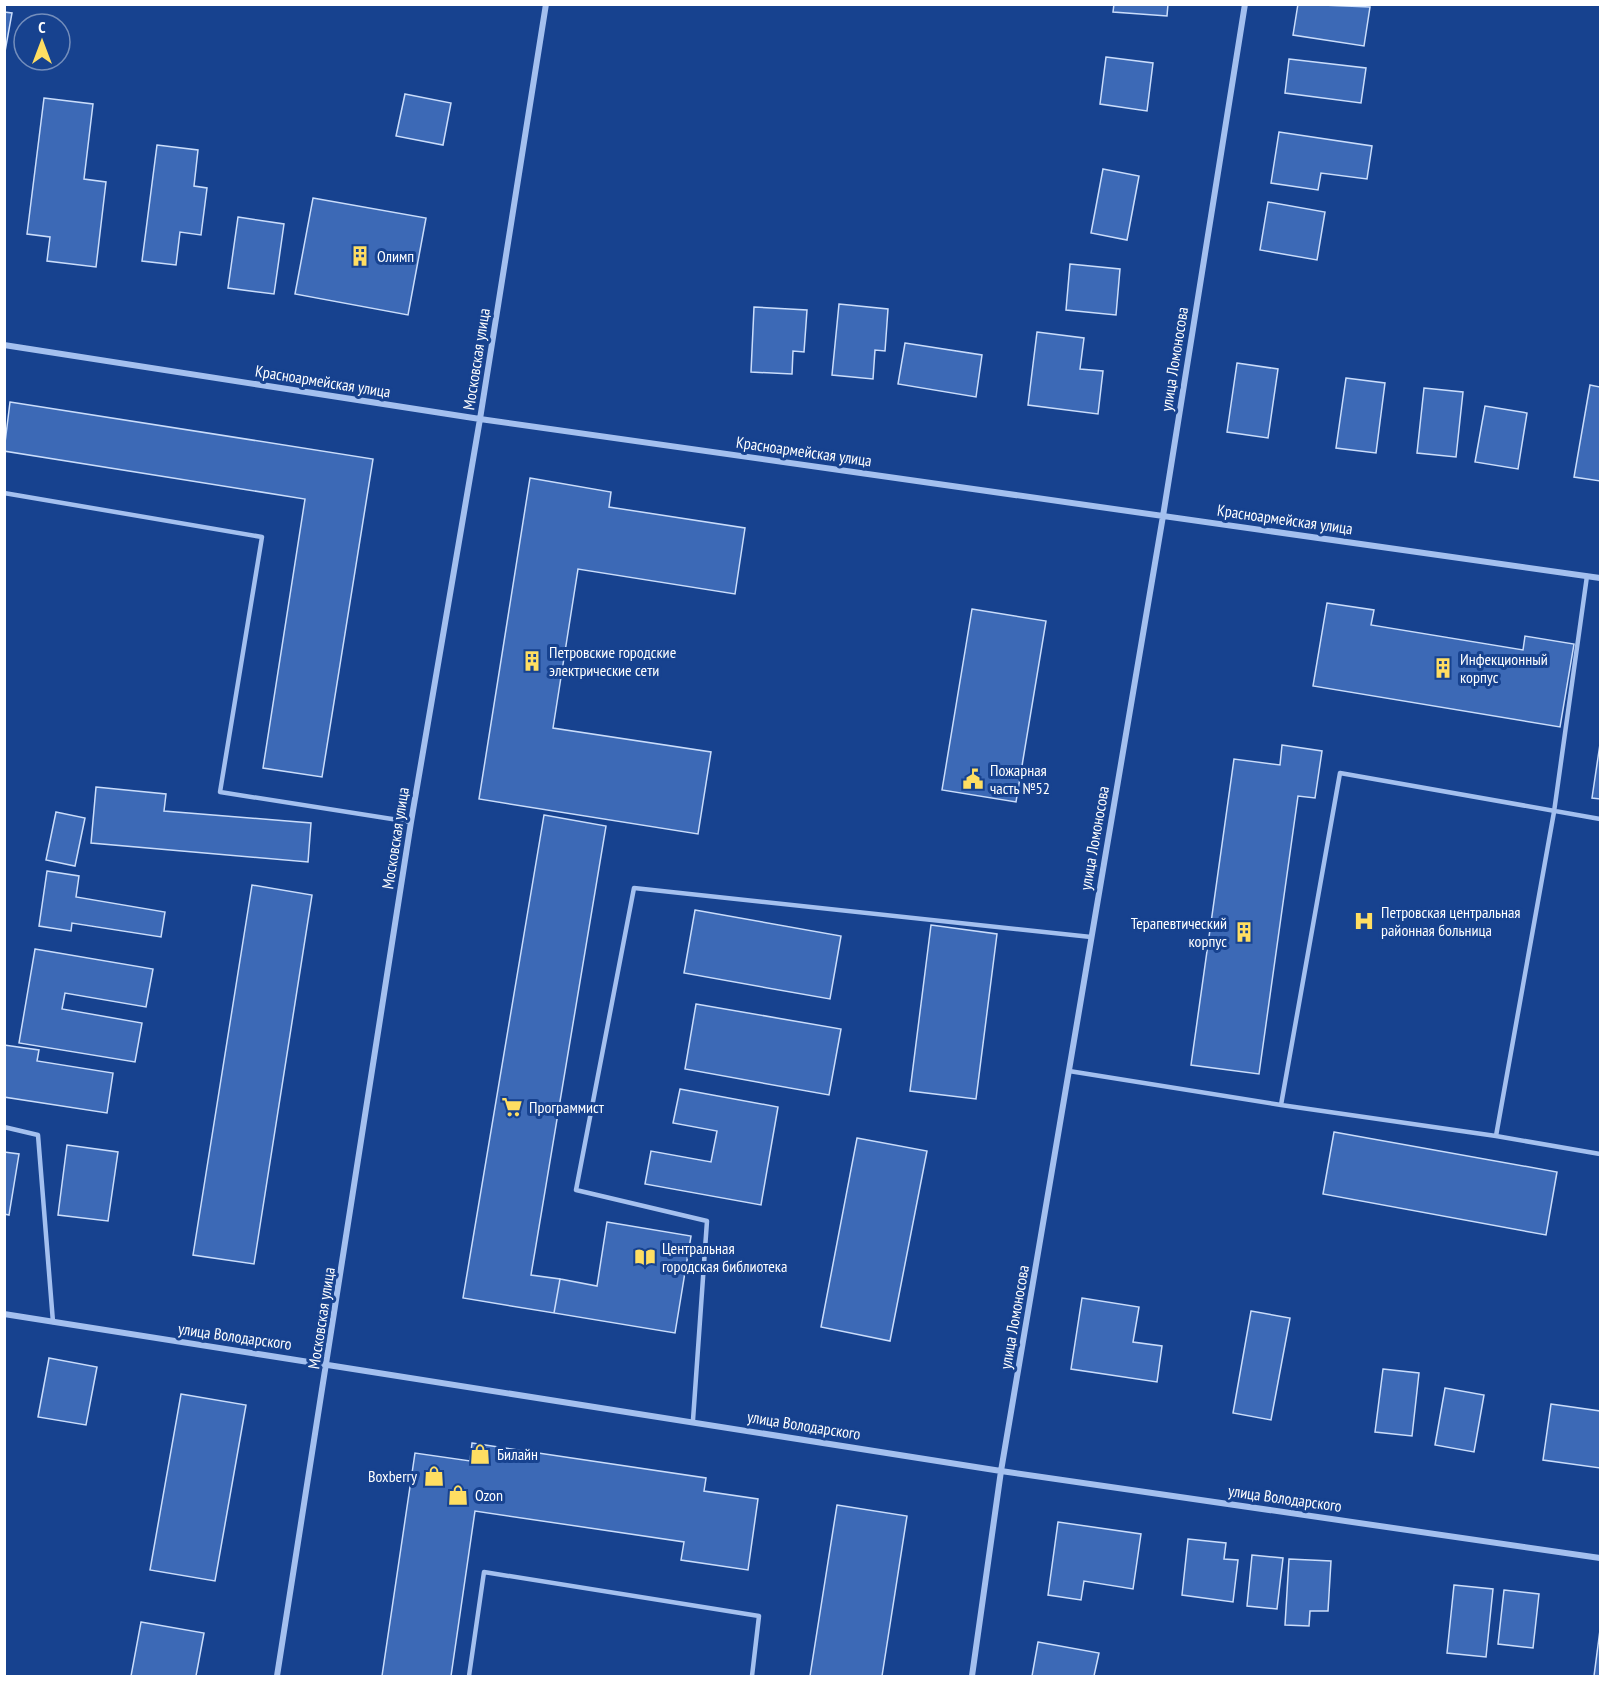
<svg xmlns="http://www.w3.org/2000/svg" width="1605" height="1681" font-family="'PT Sans Narrow',sans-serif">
	<rect width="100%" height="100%" fill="#17428f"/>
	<path fill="#3c69b6" stroke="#caddfb" stroke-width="1.5" d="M1114 4H1168L1167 16 1113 12Z
		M1298 4 1370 7 1364 46 1293 35Z
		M4 12 12 13 4 57Z
		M1106 57 1153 63 1147 111 1100 104Z
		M1289 59 1366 68 1361 103 1285 93Z
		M405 94 451 103 443 145 396 136Z
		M44 98 93 104 84 179 106 182 96 267 47 261 50 237 27 234Z
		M1279 132 1372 146 1367 179 1321 173 1318 190 1271 183Z
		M157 145 198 150 194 186 207 188 201 235 180 232 176 265 142 261Z
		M1103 169 1139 176 1127 240 1091 233Z
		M313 198 426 218 408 315 295 294Z
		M1268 202 1325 212 1317 260 1260 250Z
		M238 217 284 224 274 294 228 288Z
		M1070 264 1120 269 1116 315 1066 310Z
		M839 304 888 309 885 351 875 350 873 379 832 375Z
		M754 307 807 310 804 352 793 351 792 374 751 372Z
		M1037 332 1084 338 1080 369 1103 371 1098 414 1028 405Z
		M905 343 982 355 976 397 898 384Z
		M1237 363 1278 369 1268 438 1227 432Z
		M1346 378 1385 383 1376 453 1336 448Z
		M1590 385 1600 387V481L1574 477Z
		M1424 388 1463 392 1456 457 1417 453Z
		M10 402 373 459 322 777 263 768 305 499 4 451Z
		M1485 406 1527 413 1518 469 1475 462Z
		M530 478 611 492 609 507 745 528 735 594 578 569 553 728 711 752 698 834 479 799Z
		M1327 603 1374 610 1371 625 1523 650 1525 636 1574 644 1560 727 1313 686Z
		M972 609 1046 621 1016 802 942 790Z
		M1600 744V799L1592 798Z
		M1282 745 1322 751 1315 798 1298 796 1259 1074 1191 1065 1234 759 1280 765Z
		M96 787 166 794 164 811 311 823 308 862 91 843Z
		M56 812 85 818 75 866 46 860Z
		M544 815 606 826 531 1275 560 1279 554 1313 463 1298Z
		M47 871 79 876 76 897 165 912 161 937 72 923 71 931 39 926Z
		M252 885 312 895 254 1264 193 1255Z
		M695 910 841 936 830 999 684 973Z
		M931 925 997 934 976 1099 910 1091Z
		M35 949 153 969 146 1007 65 993 62 1009 142 1023 135 1062 19 1043Z
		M696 1004 841 1029 829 1095 685 1069Z
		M4 1045 39 1050 37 1061 113 1073 107 1113 4 1097Z
		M680 1089 778 1107 761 1205 645 1184 651 1151 711 1162 717 1131 673 1123Z
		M1334 1132 1557 1172 1546 1235 1323 1194Z
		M857 1138 927 1151 890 1341 821 1327Z
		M67 1145 118 1152 108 1221 58 1215Z
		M4 1152 19 1154 9 1215 4 1214Z
		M607 1222 691 1236 675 1333 554 1313 560 1279 597 1286Z
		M1082 1298 1139 1307 1133 1342 1162 1346 1157 1382 1071 1369Z
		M1251 1311 1290 1318 1271 1420 1233 1413Z
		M49 1358 97 1367 86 1425 38 1417Z
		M1383 1369 1419 1373 1412 1436 1375 1432Z
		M1445 1388 1484 1395 1474 1452 1435 1445Z
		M181 1394 246 1405 215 1581 150 1570Z
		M1551 1404 1600 1411V1468L1543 1460Z
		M472 1443 706 1478 704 1491 758 1499 748 1570 681 1560 684 1542 475 1511 451 1676H382L415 1453 470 1461Z
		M837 1505 907 1516 882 1676H810Z
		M1058 1522 1141 1534 1133 1589 1084 1581 1081 1600 1048 1595Z
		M1188 1539 1226 1543 1224 1559 1238 1560 1233 1602 1182 1595Z
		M1252 1555 1283 1558 1277 1609 1247 1606Z
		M1289 1559 1331 1561 1328 1611H1310L1309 1626 1285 1625Z
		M1454 1585 1493 1589 1486 1657 1447 1653Z
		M1504 1590 1539 1594 1533 1648 1498 1644Z
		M141 1622 204 1633 196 1676H131Z
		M1600 1630V1676H1594Z
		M1038 1642 1099 1653 1094 1676H1032Z"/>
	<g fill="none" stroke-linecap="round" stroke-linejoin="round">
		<path stroke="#a4c0ef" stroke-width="4.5" d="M4 493 262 537 220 792 411 822
			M1587 576 1554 812 1496 1136 1600 1154
			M1069 1071 1281 1105 1340 773 1600 819
			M1281 1105 1496 1136
			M4 1127 38 1135 53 1322
			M693 1420 707 1221 576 1190 634 888 1091 937
			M469 1676 484 1572 759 1616 752 1676"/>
		<path stroke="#a4c0ef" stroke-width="6" d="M4 345 480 419 1600 578
			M4 1314 1001 1471 1600 1558
			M277 1676 411 822 480 419 546 4
			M972 1676 1001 1471 1163 516 1245 4"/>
	</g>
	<defs>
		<g id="building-bare" transform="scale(1.62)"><path d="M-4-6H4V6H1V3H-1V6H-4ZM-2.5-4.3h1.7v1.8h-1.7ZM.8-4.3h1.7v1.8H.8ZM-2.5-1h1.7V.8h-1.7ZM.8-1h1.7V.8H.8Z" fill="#ffde62" stroke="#17428f" stroke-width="2.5" paint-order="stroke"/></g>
		<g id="civic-bare" transform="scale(1.62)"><path d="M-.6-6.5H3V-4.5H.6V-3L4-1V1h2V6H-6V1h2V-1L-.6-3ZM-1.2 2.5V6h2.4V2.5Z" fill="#ffde62" stroke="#17428f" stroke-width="2.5" paint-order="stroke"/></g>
		<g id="hospital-bare" transform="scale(1.62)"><path d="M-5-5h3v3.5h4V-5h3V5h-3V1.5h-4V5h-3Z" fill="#ffde62" stroke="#17428f" stroke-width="2.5" paint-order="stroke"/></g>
		<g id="supermarket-bare" transform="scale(1.62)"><path d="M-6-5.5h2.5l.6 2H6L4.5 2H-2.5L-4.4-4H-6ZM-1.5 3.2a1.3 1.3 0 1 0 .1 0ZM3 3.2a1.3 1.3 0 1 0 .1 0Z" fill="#ffde62" stroke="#17428f" stroke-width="2.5" paint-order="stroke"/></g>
		<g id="library-bare" transform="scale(1.62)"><path d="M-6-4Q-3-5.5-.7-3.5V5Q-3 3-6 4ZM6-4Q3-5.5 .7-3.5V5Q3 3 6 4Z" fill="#ffde62" stroke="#17428f" stroke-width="2.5" paint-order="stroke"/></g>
		<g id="shop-bare" transform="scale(1.62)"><path d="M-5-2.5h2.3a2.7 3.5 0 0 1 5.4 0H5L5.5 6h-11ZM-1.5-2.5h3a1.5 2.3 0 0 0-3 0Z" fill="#ffde62" stroke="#17428f" stroke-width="2.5" paint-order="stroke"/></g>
	</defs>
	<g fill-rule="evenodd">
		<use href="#building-bare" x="360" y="256"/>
		<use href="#building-bare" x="532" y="661"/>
		<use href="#building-bare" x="1443" y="668"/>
		<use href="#civic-bare" x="973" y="779"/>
		<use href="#hospital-bare" x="1364" y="921"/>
		<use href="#building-bare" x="1244" y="932"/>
		<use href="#supermarket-bare" x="512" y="1107"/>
		<use href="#library-bare" x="645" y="1257"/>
		<use href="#shop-bare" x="480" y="1454"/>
		<use href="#shop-bare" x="434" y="1476"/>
		<use href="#shop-bare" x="458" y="1495"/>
	</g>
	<g text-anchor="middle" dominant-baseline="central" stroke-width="6" stroke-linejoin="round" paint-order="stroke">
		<g font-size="16" fill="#fff" stroke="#17428f" text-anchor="start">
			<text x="377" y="256">Олимп</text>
			<text x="549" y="652">Петровские городские<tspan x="549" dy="18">электрические сети</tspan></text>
			<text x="1460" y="659">Инфекционный<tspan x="1460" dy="18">корпус</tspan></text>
			<text x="990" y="770">Пожарная<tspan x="990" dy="18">часть №52</tspan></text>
			<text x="1381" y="912">Петровская центральная<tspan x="1381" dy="18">районная больница</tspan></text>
			<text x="1227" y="923" text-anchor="end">Терапевтический<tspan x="1227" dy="18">корпус</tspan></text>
			<text x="529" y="1107">Программист</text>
			<text x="662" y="1248">Центральная<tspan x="662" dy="18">городская библиотека</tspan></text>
			<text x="497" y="1454">Билайн</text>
			<text x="417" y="1476" text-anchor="end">Boxberry</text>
			<text x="475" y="1495">Ozon</text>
		</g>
		<g font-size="16" fill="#fff" stroke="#17428f">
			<text transform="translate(476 359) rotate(-81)">Московская улица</text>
			<text transform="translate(1174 359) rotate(-81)">улица Ломоносова</text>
			<text transform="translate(323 381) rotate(9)">Красноармейская улица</text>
			<text transform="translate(804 451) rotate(8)">Красноармейская улица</text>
			<text transform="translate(1285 519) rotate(8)">Красноармейская улица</text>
			<text transform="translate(395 838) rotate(-81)">Московская улица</text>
			<text transform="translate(1094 838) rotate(-80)">улица Ломоносова</text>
			<text transform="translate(1014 1317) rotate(-80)">улица Ломоносова</text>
			<text transform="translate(321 1318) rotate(-81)">Московская улица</text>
			<text transform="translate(235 1336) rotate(8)">улица Володарского</text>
			<text transform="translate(804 1425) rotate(9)">улица Володарского</text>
			<text transform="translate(1285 1498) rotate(8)">улица Володарского</text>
		</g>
	</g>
	<rect width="1605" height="1681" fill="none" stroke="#ffffff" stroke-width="12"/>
	<g transform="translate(42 42)"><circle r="28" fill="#17428f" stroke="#748ebc" stroke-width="1.5"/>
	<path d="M0-4.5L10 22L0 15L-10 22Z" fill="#ffde62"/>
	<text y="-9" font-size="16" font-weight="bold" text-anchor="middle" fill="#ffffff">С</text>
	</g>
</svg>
